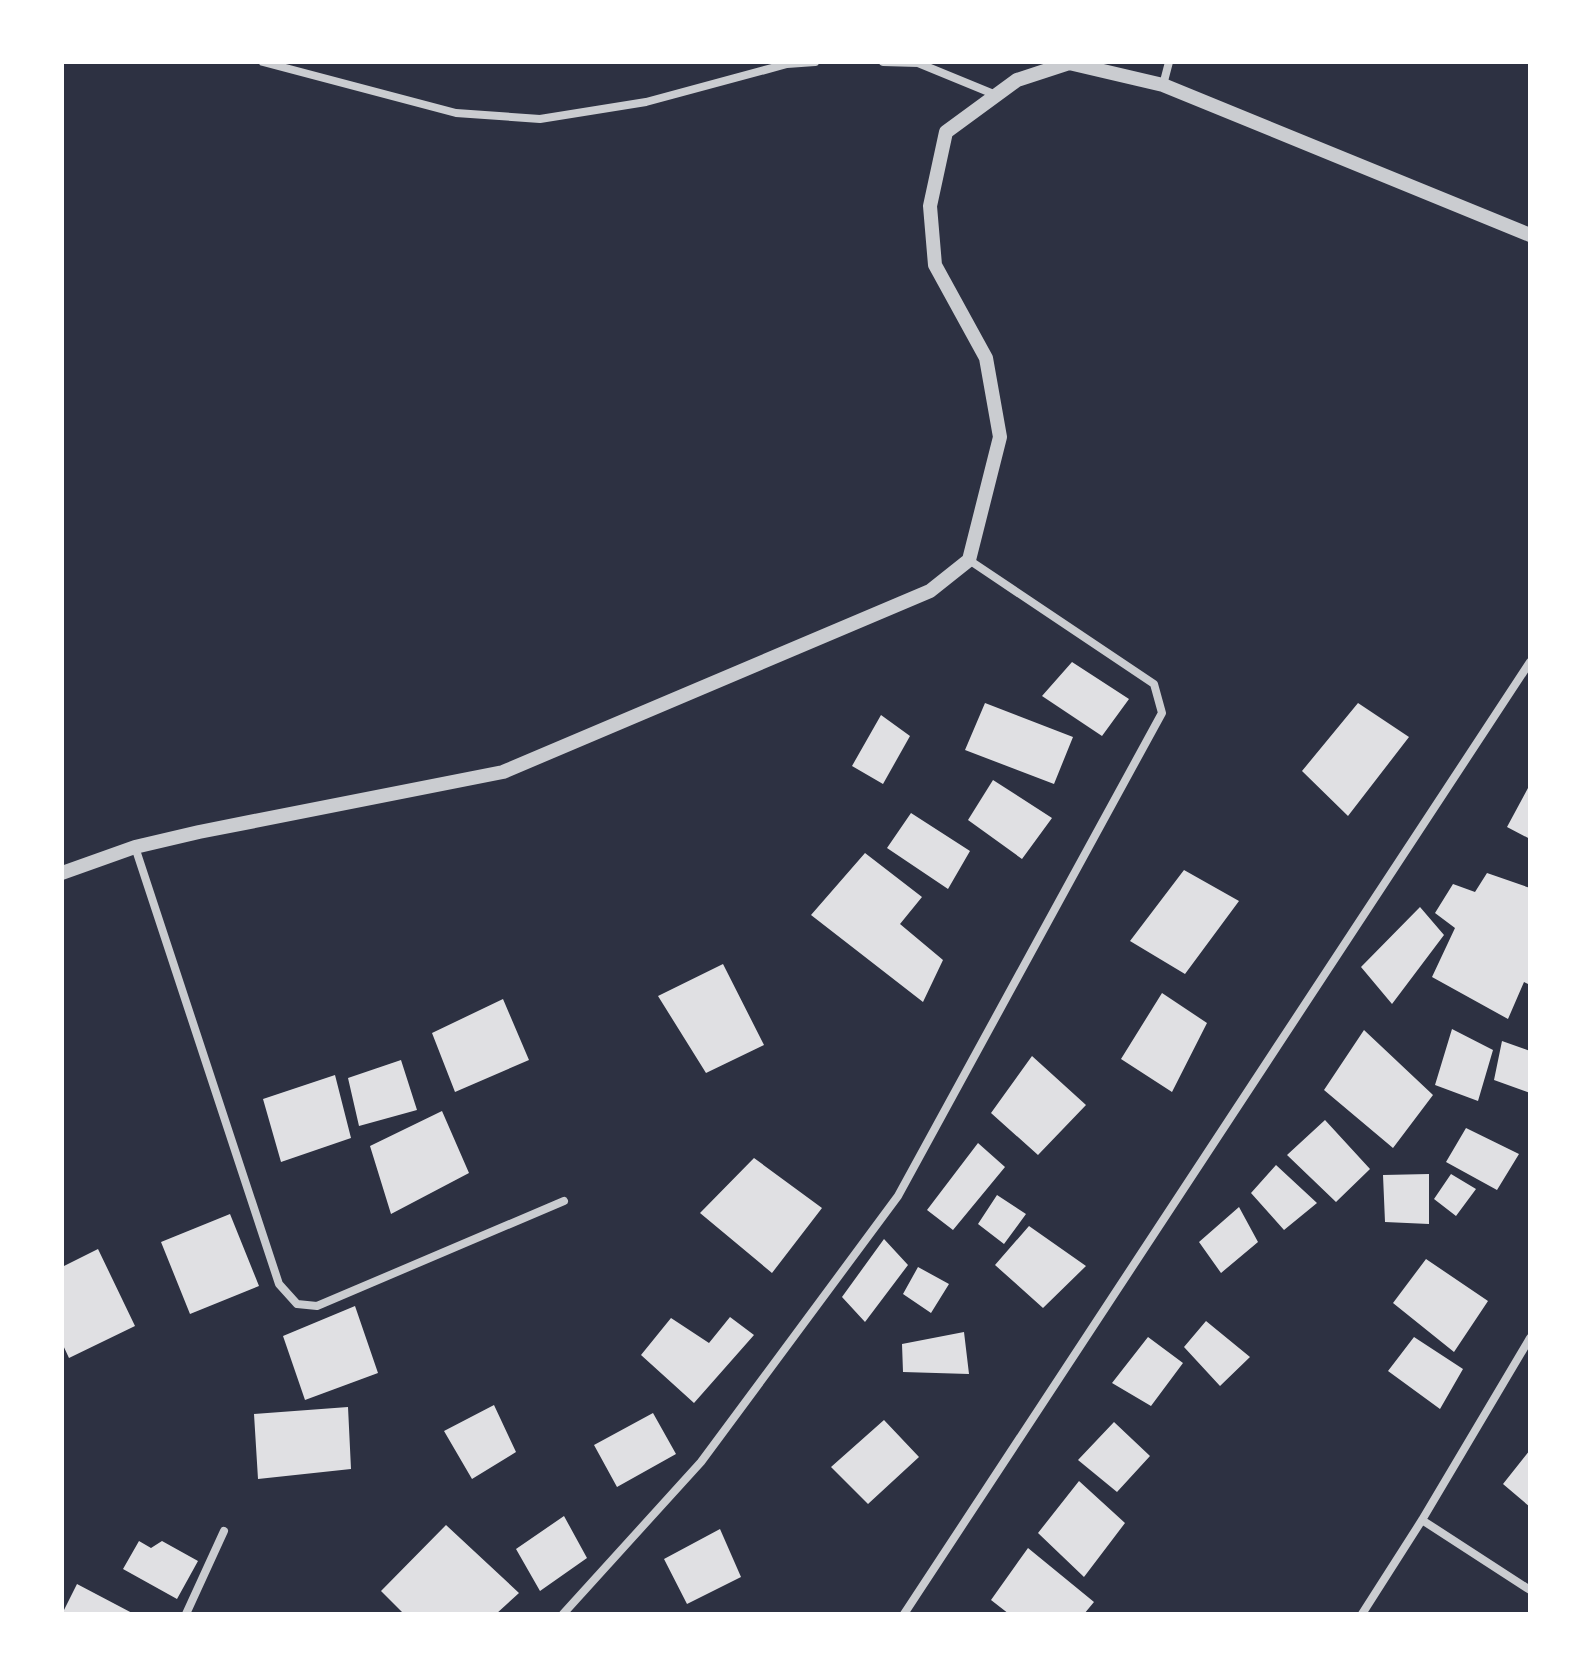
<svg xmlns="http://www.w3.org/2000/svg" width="1592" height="1676" font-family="Barlow,sans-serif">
	<rect width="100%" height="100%" fill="#2d3142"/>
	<path fill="#e0e0e3" d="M1072 662 1129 699 1102 736 1042 696Z
		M985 703 1073 737 1054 784 965 750Z
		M1358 703 1409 737 1348 816 1302 771Z
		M881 715 910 736 883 784 852 766Z
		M993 780 1052 818 1022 859 968 820Z
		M1528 788 1530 789V839L1507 827Z
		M911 813 970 851 948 889 887 848Z
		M865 853 922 897 900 924 943 960 923 1002 811 915Z
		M1184 870 1239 901 1185 974 1130 941Z
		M1487 873 1530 888V985L1524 982 1508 1019 1432 977 1455 928 1435 913 1453 884 1475 892Z
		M1420 907 1444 935 1392 1004 1361 967Z
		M723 964 764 1045 706 1073 658 996Z
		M1162 993 1207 1023 1172 1092 1121 1059Z
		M503 999 529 1060 455 1092 432 1033Z
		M1452 1029 1493 1050 1478 1101 1435 1085Z
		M1364 1030 1433 1095 1393 1148 1324 1090Z
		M1502 1041 1530 1051V1093L1494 1080Z
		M1032 1056 1086 1105 1038 1155 991 1113Z
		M401 1060 417 1110 359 1126 348 1078Z
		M335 1075 351 1138 281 1162 263 1099Z
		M442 1111 469 1173 391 1214 370 1146Z
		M1325 1120 1370 1169 1336 1202 1287 1155Z
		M1466 1128 1519 1154 1497 1190 1446 1162Z
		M978 1143 1005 1167 953 1230 927 1210Z
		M754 1158 822 1208 772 1273 700 1213Z
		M1276 1165 1317 1203 1284 1230 1251 1193Z
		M1429 1174V1224L1385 1222 1383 1175Z
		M1451 1174 1476 1189 1456 1216 1434 1199Z
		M997 1195 1026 1214 1004 1244 978 1224Z
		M1239 1207 1258 1242 1221 1273 1199 1242Z
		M230 1214 259 1286 190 1314 161 1242Z
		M1029 1226 1086 1266 1043 1308 995 1265Z
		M884 1239 908 1265 865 1322 842 1297Z
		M98 1249 135 1326 69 1358 62 1343V1267Z
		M1426 1259 1488 1301 1454 1352 1393 1303Z
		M918 1267 949 1284 931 1313 903 1294Z
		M355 1306 378 1373 305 1400 283 1336Z
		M730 1317 754 1335 694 1403 641 1355 671 1318 709 1343Z
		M1206 1321 1250 1357 1220 1386 1184 1347Z
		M964 1332 969 1374 903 1372 902 1344Z
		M1148 1337 1183 1363 1151 1406 1112 1383Z
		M1414 1337 1463 1369 1440 1409 1388 1371Z
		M494 1405 516 1452 472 1479 444 1431Z
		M348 1407 351 1469 258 1479 254 1414Z
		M653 1413 676 1454 617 1487 594 1445Z
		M884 1420 919 1457 868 1504 831 1467Z
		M1114 1422 1150 1456 1117 1492 1078 1460Z
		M1530 1450V1507L1503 1484Z
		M1079 1481 1125 1523 1084 1577 1038 1533Z
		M564 1516 587 1558 540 1591 516 1549Z
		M446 1525 519 1593 496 1614H404L381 1591Z
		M720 1529 741 1577 687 1604 664 1559Z
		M139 1541 151 1548 162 1541 198 1561 177 1599 123 1569Z
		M1028 1548 1094 1602 1084 1614H1009L991 1600Z
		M77 1584 134 1614H62Z"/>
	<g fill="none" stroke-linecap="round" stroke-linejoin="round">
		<path stroke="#caccd0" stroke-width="8" d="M263 62 456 113 540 119 646 102 787 64 815 62
			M883 62 918 63 996 95
			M1163 85 1169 62
			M135 847 279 1284 297 1304 317 1306 564 1201
			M1422 1520 1530 1590
			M186 1614 224 1531
			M563 1614 701 1462 898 1196 1162 713 1154 684 969 560
			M904 1614 1530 662
			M1362 1614 1422 1520 1530 1338"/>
		<path stroke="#caccd0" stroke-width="14" d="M62 873 135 847 199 832 503 772 930 591 969 560 1000 437 986 358 935 265 930 206 946 132 1017 80 1069 63 1163 85 1530 235"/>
	</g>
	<rect width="1592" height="1676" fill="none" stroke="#ffffff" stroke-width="128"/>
</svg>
